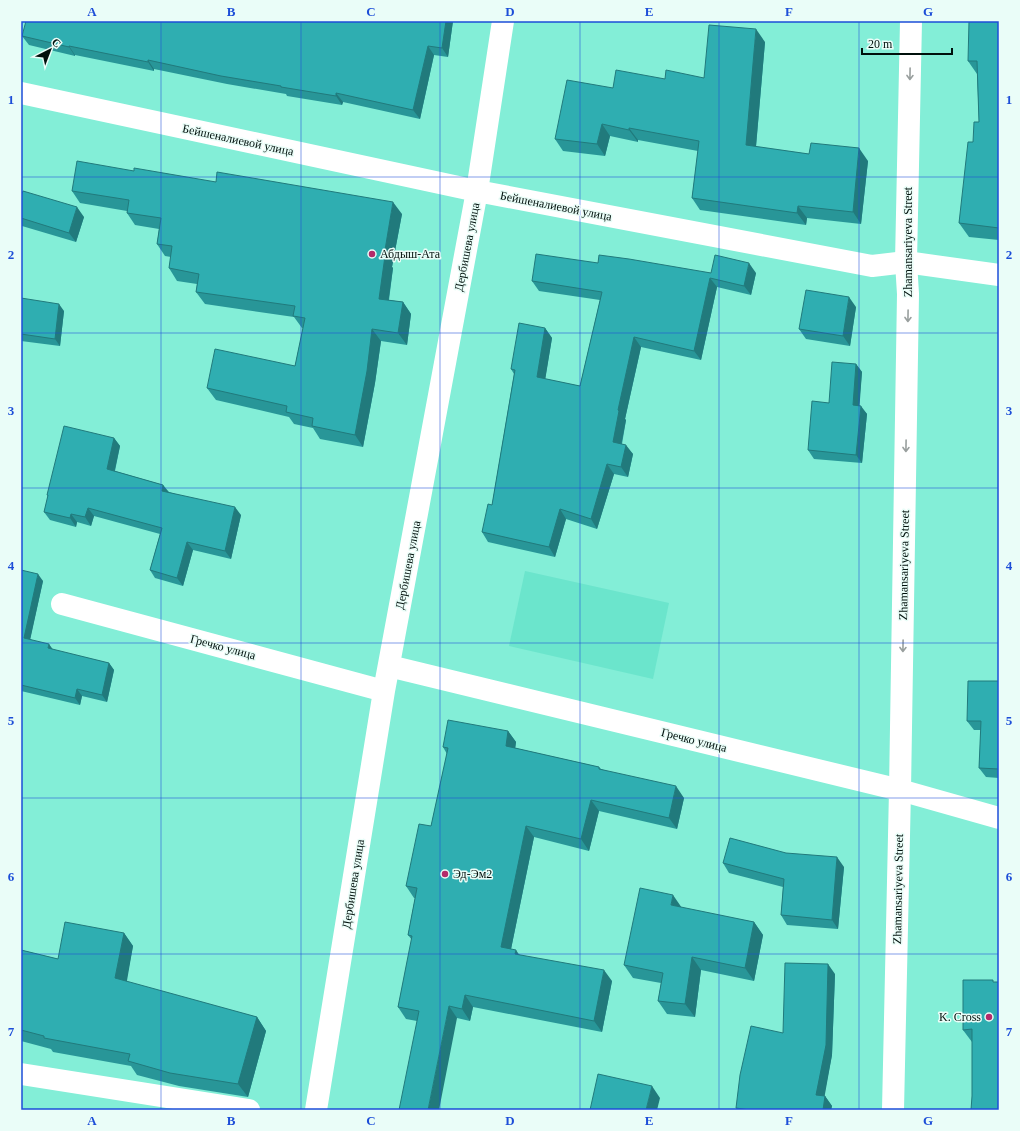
<svg xmlns="http://www.w3.org/2000/svg" width="1020" height="1131" font-family="'Times New Roman',serif">
	<rect width="100%" height="100%" fill="#83eed7"/>
	<path fill="#6be5cc" d="M525 571 669 603 653 679 509 646Z"/>
	<g fill="none" stroke-linecap="round" stroke-linejoin="round">
		<path stroke="#fff" stroke-width="22" d="M21 93 477 191 872 266 906 262 999 275
			M62 604 384 691
			M389 666 900 790 999 818
			M21 1074 249 1110
			M316 1110 384 691 477 191 503 21"/>
		<path stroke="#fff" stroke-width="22" d="M893 1110 900 790 908 294 906 262 911 21"/>
	</g>
	<path fill="#289698" d="M453 21 448 57 434 55 420 119 343 102 342 105 287 96 286 94 227 84 154 69V71L75 55V56L29 45 22 36Z
		M999 21V240L969 237 959 223 973 142 979 122 977 74 968 61Z
		M765 42 756 147 809 154 868 161 861 224 807 218 806 225 700 210 692 198 698 151 638 140V142L610 136 605 156 563 151 555 139 613 88 665 79 704 78Z
		M72 191 402 214 392 267 393 268 389 300 403 302 411 314 407 345 381 341 375 383 363 447 320 439 313 428 294 424 289 417 216 400 207 388 295 366 303 328H302L294 317 205 304 196 292 197 284 177 281 169 268 171 257 165 256 157 244 159 229 135 225 127 213V211L80 203Z
		M21 196 84 217 76 242 22 226 21 224Z
		M598 263 711 273H756L751 295 717 287 701 360 641 347 625 419 626 420 622 444 633 454 628 477 614 474 597 529 566 519 555 557 488 542 482 532 492 505 514 374 511 369 545 328 552 338 545 379 580 386 600 300 539 291 532 281Z
		M21 298 64 311 60 346 21 341Z
		M856 307 850 346 806 339 799 329Z
		M856 364 862 372 859 405 867 414 862 463 814 459 808 450 829 403Z
		M114 438 120 446 115 471 163 485 169 492 241 515 231 559 193 550 183 586 155 578 150 570 160 534 94 516 91 526 77 522 76 527 50 520 44 512 48 496 47 495Z
		M21 570 43 581 30 639 53 650 109 663 114 670 107 702 82 696 80 705 21 691Z
		M999 681V778L986 777 979 768 981 730H974L967 721Z
		M508 731 516 742 515 748 599 767 601 769 684 798 677 829 599 811 589 851 534 837 511 949 520 955 612 981 602 1032 473 1007 470 1021 457 1018 417 1021 406 1019 398 1007 412 940 408 935 415 898H414L406 886 431 826 447 754 443 747Z
		M786 853 844 867 838 929 787 925 781 915 783 887 729 873 723 863Z
		M681 908 754 922 763 935 754 981 701 970 695 1017 667 1014 658 1001 661 983 633 978 624 965Z
		M124 933 133 946 126 982 257 1017 266 1031 248 1097 179 1086 137 1075 131 1066 53 1052 51 1049 21 1041V950L58 959Z
		M835 974 832 1055 824 1096H825L832 1106 831 1110H737L736 1108 783 1033Z
		M995 982 972 1096V1042L963 1030Z"/>
	<path fill="#217a7c" d="M446 21H453L448 57 442 48Z
		M756 29 765 42 755 157 746 145Z
		M69 46 75 55V56L69 47Z
		M428 46 434 55 420 119 413 110Z
		M148 60 154 69V71L148 62Z
		M336 93 343 102 342 105 336 96Z
		M602 124 610 136 605 156 597 144Z
		M629 128 638 140V142L629 130Z
		M859 148 868 161 861 224 853 212Z
		M393 202 402 214 392 267 393 268 387 311 379 299 384 256Z
		M798 206 807 218 806 225 797 213Z
		M77 207 84 217 76 242 69 233Z
		M749 263 756 273 751 295 744 286Z
		M710 278 717 287 701 360 694 351Z
		M849 297 856 307 850 346 843 336Z
		M403 302 411 314 407 345 398 333Z
		M59 304 64 311 60 346 55 339Z
		M545 328 552 338 544 387 537 377Z
		M372 329 381 341 375 383 363 447 355 435Z
		M634 337 641 347 625 419 626 420 620 451 613 442 618 410Z
		M856 364 862 372 859 413 853 405Z
		M861 406 867 414 862 463 856 455Z
		M114 438 120 446 113 478 107 469Z
		M626 445 633 454 628 477 621 467Z
		M607 464 614 474 597 529 591 519Z
		M163 485 169 493 162 491Z
		M235 507 241 515 231 559 225 551Z
		M88 508 94 516 91 526 85 517Z
		M560 509 566 519 555 557 549 547Z
		M71 514 77 522 76 527 70 518Z
		M187 542 193 550 183 586 177 578Z
		M38 574 43 581 29 645 24 638Z
		M49 644 54 651 48 648Z
		M109 663 114 670 107 702 102 695Z
		M77 689 82 696 80 705 75 698Z
		M508 731 516 742 514 758 506 746Z
		M676 786 684 798 677 829 669 818Z
		M591 800 599 811 589 851 581 839Z
		M526 826 534 837 509 959 501 947Z
		M837 857 844 867 838 929 832 920Z
		M673 895 682 908 671 905Z
		M754 922 763 935 754 981 745 968Z
		M124 933 133 946 125 992 115 978Z
		M516 950 524 962 515 954Z
		M692 957 701 970 695 1017 685 1004Z
		M828 964 835 974 832 1055 823 1105 816 1095Z
		M604 970 612 981 602 1032 594 1021Z
		M465 995 473 1007 470 1021 462 1009Z
		M449 1006 457 1018 439 1110H428Z
		M257 1017 266 1031 248 1097 238 1084Z
		M652 1086 660 1098 657 1110H646Z
		M825 1096 832 1106 831 1110H823Z"/>
	<path fill="#2faeb1" stroke="#217a7c" d="M26 21H446L442 48 428 46 413 110 336 93V96L281 87V86L221 76 148 60V62L69 46V47L22 36Z
		M969 21H999V228L959 223 968 142H973L974 122H979L977 61H968Z
		M709 25 756 29 746 145 809 154 811 143 859 148 853 212 798 206 797 213 692 198 699 141 629 128V130L602 124 597 144 555 139 567 80 613 88 616 70 665 79 666 70 704 78Z
		M77 161 134 171V168L216 182 217 172 393 202 384 256H385L379 299 403 302 398 333 372 329 367 371 355 435 312 426 313 418 286 412 287 406 207 388 215 349 295 366 305 318 293 316 295 306 196 292 199 274 169 268 172 246 157 244 161 218 127 213 129 200 72 191Z
		M23 191 77 207 69 233 21 218V196Z
		M536 254 598 263 599 255 629 259 711 273 715 255 749 263 744 286 710 278 694 351 634 337 618 410 619 411 613 442 626 445 621 467 607 464 591 519 560 509 549 547 482 532 488 504 492 505 515 370 511 369 519 323 545 328 537 377 580 386 602 292 532 281Z
		M806 290 849 297 843 336 799 329Z
		M21 298 59 304 55 339 21 334Z
		M832 362 856 364 853 405 861 406 856 455 808 450 812 401 829 403Z
		M64 426 114 438 107 469 163 485 162 491 235 507 225 551 187 542 177 578 150 570 162 528 88 508 85 517 71 514 70 518 44 512 48 495H47Z
		M21 570 38 574 24 638 49 644 48 648 109 663 102 695 77 689 75 698 21 685Z
		M968 681H999V769L979 768 981 721H967Z
		M448 720 508 731 506 746 599 767V769L676 786 669 818 591 800 581 839 526 826 501 947 516 950 515 954 604 970 594 1021 465 995 462 1009 449 1006 428 1110H399L419 1011 398 1007 412 936 408 935 417 888 406 886 419 824 431 826 448 748 443 747Z
		M730 838 786 853 837 857 832 920 781 915 784 879 723 863Z
		M640 888 673 895 671 905 754 922 745 968 692 957 685 1004 658 1001 663 973 624 965Z
		M65 922 124 933 115 978 257 1017 238 1084 170 1073 128 1061 130 1054 44 1038V1036L21 1030V950L58 959Z
		M785 963 828 964 826 1045 816 1095 825 1096 823 1110H750L736 1108 740 1075 751 1026 783 1033Z
		M963 980H993V982H999V1110H971L972 1096V1029L963 1030Z
		M598 1074 652 1086 646 1110H590Z"/>
	<defs><path id="oneway-shaft" d="M-6 0H5M1.5-3L5.5 0L1.5 3" fill="none" stroke-width="1.6" stroke-linecap="round" stroke-linejoin="round"/></defs>
	<g stroke="#999f9e">
		<use href="#oneway-shaft" transform="translate(910 74) rotate(91)"/>
		<use href="#oneway-shaft" transform="translate(908 316) rotate(91)"/>
		<use href="#oneway-shaft" transform="translate(906 446) rotate(91)"/>
		<use href="#oneway-shaft" transform="translate(903 646) rotate(91)"/>
	</g>
	<path fill="none" stroke="#1d4ed8" stroke-width="1" stroke-opacity="0.55" d="M161 21V1110M301 21V1110M440 21V1110M580 21V1110M719 21V1110M859 21V1110M21 177H999M21 333H999M21 488H999M21 643H999M21 798H999M21 954H999"/>
	<g fill="#b42b6a" stroke="#eafdf8" stroke-width="1.5">
		<circle cx="372" cy="254" r="4"/>
		<circle cx="445" cy="874" r="4"/>
		<circle cx="989" cy="1017" r="4"/>
	</g>
	<g text-anchor="middle" dominant-baseline="central" stroke-width="3" stroke-linejoin="round" paint-order="stroke">
		<g font-size="12" fill="#00100c" stroke="#eafdf8">
			<text transform="translate(238 140) rotate(12)">Бейшеналиевой улица</text>
			<text transform="translate(556 206) rotate(11)">Бейшеналиевой улица</text>
			<text transform="translate(908 242) rotate(-90)">Zhamansariyeva Street</text>
			<text transform="translate(467 247) rotate(-79)">Дербишева улица</text>
			<text transform="translate(408 565) rotate(-79)">Дербишева улица</text>
			<text transform="translate(904 565) rotate(-89)">Zhamansariyeva Street</text>
			<text transform="translate(223 647) rotate(15)">Гречко улица</text>
			<text transform="translate(694 740) rotate(14)">Гречко улица</text>
			<text transform="translate(353 884) rotate(-81)">Дербишева улица</text>
			<text transform="translate(898 889) rotate(-89)">Zhamansariyeva Street</text>
		</g>
		<g font-size="12" fill="#00100c" stroke="#eafdf8" text-anchor="start">
			<text x="380" y="254">Абдыш-Ата</text>
			<text x="453" y="874">Эд-Эм2</text>
			<text x="981" y="1017" text-anchor="end">K. Cross</text>
		</g>
	</g>
	<rect width="1020" height="1131" fill="none" stroke="#eafdf8" stroke-width="44"/>
	<g transform="translate(50 50) rotate(42)" stroke="#eafdf8" stroke-width="3" paint-order="stroke">
	<path d="M0-3L7 15L0 10L-7 15Z" fill="#00100c"/>
	<text y="-6" font-size="11" font-weight="bold" text-anchor="middle" fill="#00100c">С</text>
	</g>
	<path d="M862 48v6h90v-6" fill="none" stroke="#00100c" stroke-width="2"/>
	<text x="868" y="48" font-size="12" fill="#00100c" stroke="#eafdf8" stroke-width="3" paint-order="stroke">20 m</text>
	<rect x="22" y="22" width="976" height="1087" fill="none" stroke="#1d4ed8" stroke-width="1.5"/>
	<g font-size="13" text-anchor="middle" font-weight="bold" fill="#1d4ed8">
		<text x="92" y="16">A</text>
		<text x="231" y="16">B</text>
		<text x="371" y="16">C</text>
		<text x="510" y="16">D</text>
		<text x="649" y="16">E</text>
		<text x="789" y="16">F</text>
		<text x="928" y="16">G</text>
		<text x="11" y="104">1</text>
		<text x="1009" y="104">1</text>
		<text x="11" y="259">2</text>
		<text x="1009" y="259">2</text>
		<text x="11" y="415">3</text>
		<text x="1009" y="415">3</text>
		<text x="11" y="570">4</text>
		<text x="1009" y="570">4</text>
		<text x="11" y="725">5</text>
		<text x="1009" y="725">5</text>
		<text x="11" y="881">6</text>
		<text x="1009" y="881">6</text>
		<text x="11" y="1036">7</text>
		<text x="1009" y="1036">7</text>
		<text x="92" y="1125">A</text>
		<text x="231" y="1125">B</text>
		<text x="371" y="1125">C</text>
		<text x="510" y="1125">D</text>
		<text x="649" y="1125">E</text>
		<text x="789" y="1125">F</text>
		<text x="928" y="1125">G</text>
	</g>
</svg>
